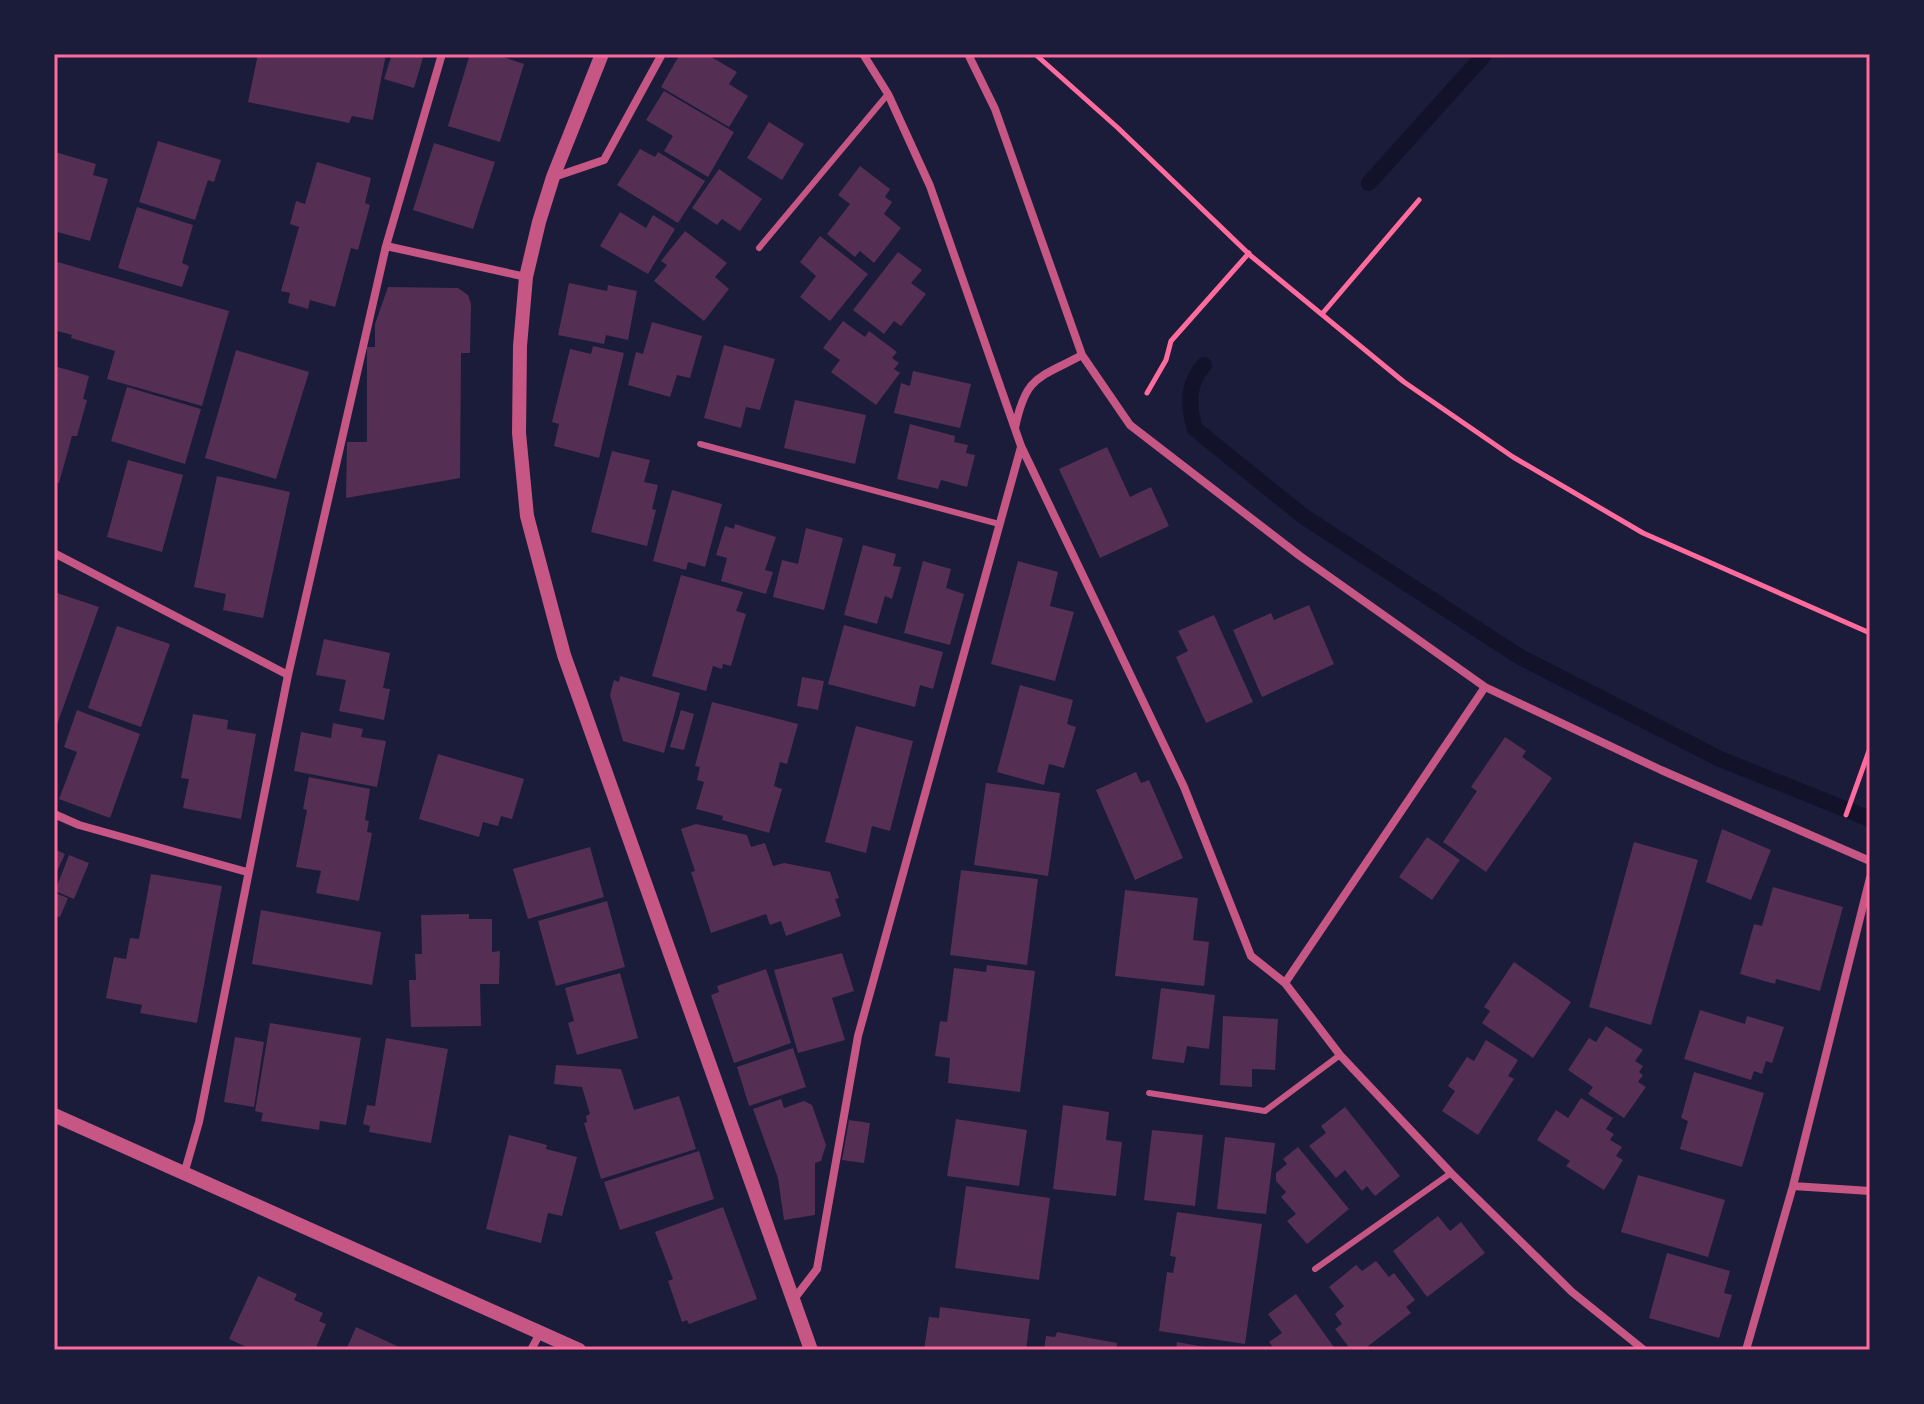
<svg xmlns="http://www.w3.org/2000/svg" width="1924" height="1404" font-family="Roboto,sans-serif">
	<rect width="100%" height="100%" fill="#1b1b3a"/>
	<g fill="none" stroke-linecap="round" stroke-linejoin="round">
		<path stroke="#12122b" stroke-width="16" d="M1369 183 1485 54
			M1204 365C1187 384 1188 405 1195 429L1303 516 1520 657 1720 759 1870 819"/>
	</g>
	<path fill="#542f53" d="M258 54H386L373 120 352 116 349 123 248 102Z
		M392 54H424L414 88 384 79Z
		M470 54H494L524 64 500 142 448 126Z
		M680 54H706L737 72 729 84 748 96 729 127 661 87Z
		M664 91 734 132 708 177 664 151 673 136 646 120Z
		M769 122 804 144 782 180 747 158Z
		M158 141 221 160 214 182 208 180 195 220 139 202Z
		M434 143 495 162 473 229 413 210Z
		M640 149 655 157 658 152 705 181 678 223 617 185Z
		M55 152 96 164 93 175 108 179 90 241 54 231Z
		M317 162 371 178 365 203 370 205 358 250 351 248 335 307 310 300 308 309 288 303 290 293 281 291 299 227 290 224 296 201 305 204Z
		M860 166 890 189 885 197 892 202 884 214 901 228 874 263 860 251 855 257 827 234 850 204 838 195Z
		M719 169 762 199 740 231 722 219 717 225 692 208Z
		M137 207 193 225 182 263 189 266 182 287 118 268Z
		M620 212 646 228 653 215 675 229 648 274 600 246Z
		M685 231 727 263 715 277 729 289 704 321 654 281 667 265 661 261Z
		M820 236 868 274 830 321 800 297 816 276 800 262Z
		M898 252 922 270 911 283 926 294 901 326 894 321 884 334 853 310Z
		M54 261 229 311 202 406 107 379 115 351 71 338 72 335 54 330Z
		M569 283 607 291 608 285 637 291 628 340 606 335 604 344 558 335Z
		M388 287 458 288 468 295 471 304 470 353H461L460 478 346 498 347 442H367V347H375V324Z
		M843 321 865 337 869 331 897 352 892 358 899 363 894 369 900 373 876 405 831 372 840 360 823 348Z
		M652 322 702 336 690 378 677 375 670 397 628 385 636 352 643 354Z
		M724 345 775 359 760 410 746 407 741 428 704 418Z
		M593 346 624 353 599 458 554 446 559 424 552 422 570 349 591 354Z
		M236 350 309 372 276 479 205 458Z
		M54 366 89 376 83 399 87 400 77 436H72L59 483 54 482Z
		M913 371 971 384 960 428 894 413 901 383 910 386Z
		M127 387 201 409 185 464 111 441Z
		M795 400 866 415 855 464 784 448Z
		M910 424 955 436 954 442 968 445 966 453 975 455 967 487 941 480 938 489 897 479Z
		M1107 447 1130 497 1151 487 1169 526 1100 558 1059 469Z
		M612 451 650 460 644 482 658 485 652 509 656 510 647 546 591 532Z
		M128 460 183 475 162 552 107 537Z
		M217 476 290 492 263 618 223 610 226 594 194 587Z
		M672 490 722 504 705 567 688 562 686 570 653 561Z
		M735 524 776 537 765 570 773 572 766 594 721 581 727 558 716 555 725 526 734 529Z
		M806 528 843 538 824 610 773 597 782 560 798 564Z
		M863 545 896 554 893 566 901 567 892 599 885 596 877 624 844 615Z
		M923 561 951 569 946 588 964 594 950 645 904 633Z
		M1018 561 1058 572 1050 606 1074 612 1055 681 991 664Z
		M681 575 743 592 736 611 746 614 731 666 723 664 722 669 713 666 706 691 652 676Z
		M54 592 99 607 54 733Z
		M1309 605 1334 664 1262 697 1233 630 1271 613 1274 620Z
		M1214 615 1253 702 1206 723 1176 657 1188 651 1178 631Z
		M844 625 943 652 933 689 920 685 915 707 828 684Z
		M117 626 170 644 141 727 88 708Z
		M324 639 390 653 383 688 390 689 384 720 339 711 346 680 316 675Z
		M620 676 680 693 664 753 623 741 610 695 614 680 619 682Z
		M802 677 824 681 818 710 797 706Z
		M1020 685 1073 700 1067 724 1076 727 1064 768 1049 764 1044 785 997 772Z
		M712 702 798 724 787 764 780 762 774 786 782 789 769 833 722 820 723 816 696 809 704 782 697 780 700 767 695 766Z
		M77 710 140 734 110 818 59 799 77 752 64 747Z
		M681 710 694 714 684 750 670 747Z
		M193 714 228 720 227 729 256 734 241 819 183 808 189 779 181 778Z
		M333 723 363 729 361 737 386 741 377 787 294 771 301 732 331 738Z
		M856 726 913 741 890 831 872 826 866 853 825 842Z
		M1505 737 1526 751 1522 757 1552 778 1486 872 1443 842 1477 791 1471 787Z
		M438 754 524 779 512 819 501 816 498 826 483 822 479 837 419 819Z
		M1136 772 1141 783 1149 780 1183 858 1135 880 1096 790Z
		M309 777 370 789 365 820 369 821 367 832 372 833 359 901 316 893 321 871 296 867 307 810 303 809Z
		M986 783 1060 793 1048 876 974 865Z
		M696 824 747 835 751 847 765 843 773 866 784 863 830 872 839 898 835 899 841 916 786 936 781 921 770 925 766 914 711 933 691 872 695 871 681 829Z
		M1722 829 1771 850 1751 900 1706 882Z
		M1427 837 1460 860 1432 900 1399 877Z
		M1634 842 1698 860 1651 1025 1589 1007Z
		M590 847 604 897 528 919 513 869Z
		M54 849 65 854 54 878Z
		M69 855 89 863 74 899 55 891Z
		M961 870 1038 879 1027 965 950 955Z
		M151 874 222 886 197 1023 140 1013 142 1005 106 998 114 957 126 959 130 938 139 939Z
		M1773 887 1843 907 1820 991 1776 979 1775 984 1740 974 1754 924 1762 926Z
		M1125 890 1198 898 1193 940 1209 942 1204 986 1115 976Z
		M55 893 68 898 60 917 54 915Z
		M607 901 625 967 556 986 538 921Z
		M261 910 381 932 372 985 252 964Z
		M469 914V919H492V952L500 951 499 984H480L481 1026 411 1027 409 980H416L415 954H422L421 915Z
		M842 953 854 991 832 998 845 1040 798 1053 774 970Z
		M1514 962 1571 1002 1533 1058 1482 1023 1490 1011 1484 1007Z
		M987 965 1035 971 1020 1092 948 1083 950 1058 935 1056 940 1021 947 1022 954 968 986 972Z
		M766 969 791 1043 734 1063 711 995 719 992 717 986Z
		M620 973 638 1038 577 1055 568 1023 574 1021 565 988Z
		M1161 988 1215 995 1209 1049 1187 1046 1184 1063 1152 1059Z
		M1700 1010 1745 1024 1747 1016 1784 1027 1772 1063 1766 1061 1762 1074 1754 1071 1751 1080 1684 1059Z
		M1223 1016 1278 1019 1275 1070 1252 1069V1087L1220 1085Z
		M270 1023 361 1038 346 1125 320 1121 319 1130 261 1121 263 1113 255 1111Z
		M1606 1026 1643 1050 1635 1061 1643 1066 1639 1072 1643 1075 1638 1082 1646 1087 1624 1118 1588 1094 1593 1087 1568 1070 1589 1038 1596 1042Z
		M235 1037 264 1042 254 1107 224 1102Z
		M386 1038 448 1049 431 1143 369 1132 370 1126 363 1124 367 1105 375 1106Z
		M1486 1040 1518 1060 1508 1076 1514 1079 1478 1135 1442 1111 1455 1091 1448 1086 1467 1057 1474 1061Z
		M793 1048 806 1087 749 1106 737 1067Z
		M556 1065 621 1069 634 1110 679 1096 696 1149 601 1179 584 1123 587 1122 586 1116 590 1114 582 1087 554 1084Z
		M1694 1072 1764 1093 1742 1167 1680 1149 1688 1121 1681 1118Z
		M1581 1098 1613 1118 1606 1129 1614 1134 1610 1140 1622 1147 1616 1156 1623 1160 1604 1190 1566 1166 1570 1161 1537 1140 1556 1110 1568 1118Z
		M781 1099 784 1108 804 1101 812 1105 826 1145 821 1161 815 1163V1215L784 1220 778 1178 753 1109Z
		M1063 1105 1109 1112 1106 1140 1122 1142 1116 1196 1053 1189Z
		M1345 1107 1400 1176 1375 1196 1367 1186 1362 1191 1345 1170 1336 1178 1309 1146 1326 1133 1321 1126Z
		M956 1119 1027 1130 1019 1186 947 1176Z
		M849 1120 870 1123 864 1163 842 1160Z
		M1152 1130 1203 1135 1195 1206 1144 1200Z
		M509 1135 547 1145 546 1149 577 1157 562 1216 548 1213 541 1243 486 1229Z
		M1225 1137 1275 1143 1266 1214 1217 1209Z
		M1298 1147 1349 1209 1307 1244 1287 1221 1296 1214 1281 1197 1286 1192 1276 1181V1173L1287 1164 1283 1159Z
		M699 1151 714 1199 620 1230 604 1182Z
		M1638 1175 1725 1200 1708 1257 1621 1232Z
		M966 1186 1050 1198 1039 1280 955 1268Z
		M723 1207 757 1299 689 1324 687 1320 682 1322 668 1281 673 1279 655 1232Z
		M1177 1212 1262 1224 1245 1344 1159 1331 1167 1272 1173 1273 1176 1257 1170 1256Z
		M1438 1216 1450 1231 1461 1222 1485 1253 1427 1297 1393 1251Z
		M1667 1253 1730 1271 1724 1293 1732 1295 1719 1338 1649 1318Z
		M1376 1261 1389 1277 1394 1273 1415 1300 1406 1307 1411 1313 1363 1350H1351L1335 1329 1342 1324 1335 1314 1344 1306 1329 1287 1356 1265 1362 1271Z
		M258 1276 297 1294 294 1300 323 1313 319 1321 326 1324 315 1350H253L229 1339Z
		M1296 1294 1336 1350H1275L1269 1342 1282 1333 1268 1314Z
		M940 1307 1030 1319 1026 1350H924L929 1317 939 1318Z
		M356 1327 399 1347 398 1350H346Z
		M1057 1332 1117 1343 1116 1350H1044L1046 1336 1055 1337Z
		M1177 1342 1210 1348V1350H1176Z"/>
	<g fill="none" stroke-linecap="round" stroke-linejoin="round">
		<path stroke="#ff6b9d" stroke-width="5" d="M1035 54 1118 128 1251 256 1404 382 1513 457 1643 533 1870 633
			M1322 314 1419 200
			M1147 393 1166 360 1171 341 1249 253
			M1846 815 1870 748"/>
		<path stroke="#c65784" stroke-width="6" d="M759 248 888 94
			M700 444 999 524
			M1149 1093 1265 1111 1340 1055
			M1315 1269 1451 1173"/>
		<path stroke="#c65784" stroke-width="8" d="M863 54 888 94 930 186 1021 446 1184 787 1251 956 1285 983 1340 1055 1451 1173 1572 1292 1644 1350
			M968 54 995 109 1082 355 1130 425 1300 556 1485 687 1661 770 1870 861
			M554 177 604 160 662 54
			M386 246 526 277
			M1015 428C1026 375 1038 379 1082 355
			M54 553 288 675
			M54 814 79 825 247 872
			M1285 983 1485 687
			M184 1174 199 1122 288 675 386 246 442 54
			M1793 1186 1870 1191
			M794 1299 817 1269 858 1036 1021 447
			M531 1350 540 1333
			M1746 1350 1793 1186 1870 878"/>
		<path stroke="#c65784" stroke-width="14" d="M602 54 553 177 539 222 526 277 520 346 519 433 527 516 564 655 811 1350
			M54 1115 579 1350"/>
	</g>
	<rect width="1924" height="1404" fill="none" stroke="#1b1b3a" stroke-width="112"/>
	<rect x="56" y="56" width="1812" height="1292" fill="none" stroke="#ff6b9d" stroke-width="3"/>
</svg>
